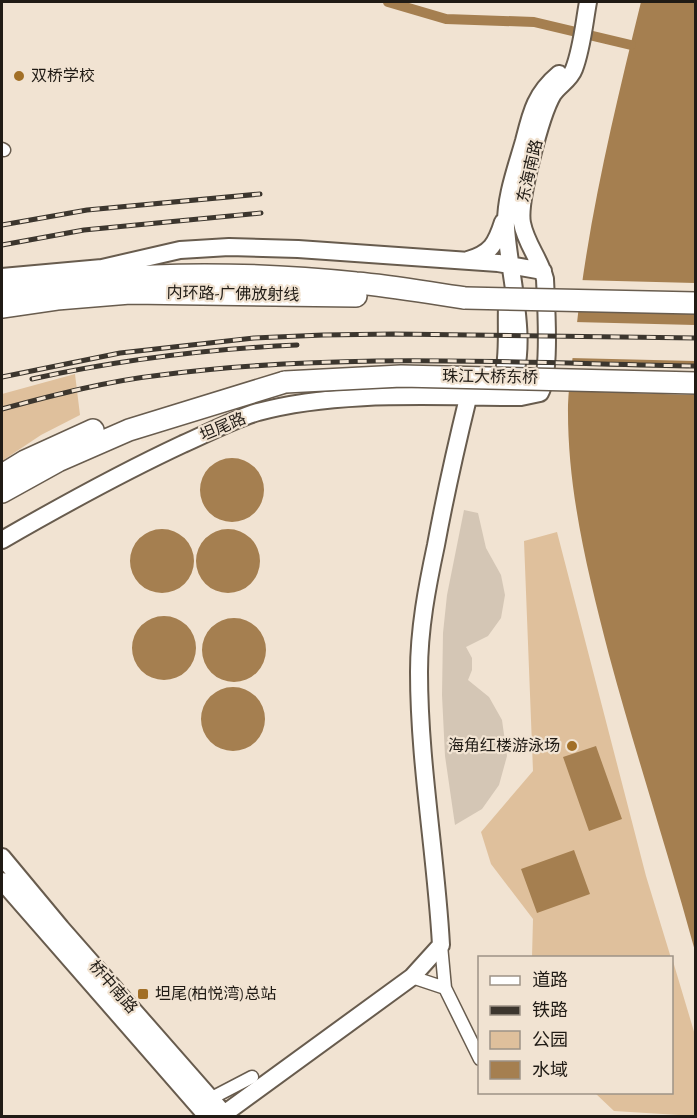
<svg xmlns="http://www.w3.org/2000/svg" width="697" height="1118" font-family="'Alegreya Sans','Noto Sans SC',sans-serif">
	<rect width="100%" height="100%" fill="#f1e3d2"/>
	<path fill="#dfc09c" d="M75 374 80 415 41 435 2 461V394Z
		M557 532 646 876 671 958 532 957 533 919 491 864 481 832 533 771 524 541Z
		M672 958 695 1035V1116L614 1111 595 1093 672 1092Z"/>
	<path fill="#a57f50" d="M641 2H695V951C668 852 636 755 609 655 588 573 567 491 568 405 569 381 573 356 576 332 588 219 614 112 641 2Z
		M200 490a32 32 0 1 1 64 0a32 32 0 1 1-64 0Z
		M130 561a32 32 0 1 1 64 0a32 32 0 1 1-64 0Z
		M196 561a32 32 0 1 1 64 0a32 32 0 1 1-64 0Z
		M132 648a32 32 0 1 1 64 0a32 32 0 1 1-64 0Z
		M202 650a32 32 0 1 1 64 0a32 32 0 1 1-64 0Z
		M201 719a32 32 0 1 1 64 0a32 32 0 1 1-64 0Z
		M596 746 622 819 589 831 563 757Z
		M574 850 590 894 537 913 521 869Z"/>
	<path fill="#f1e3d2" d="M578 280 695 283V313L575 311Z
		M574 322 695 325V361L570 358Z
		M569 365 695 368V395L567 391Z"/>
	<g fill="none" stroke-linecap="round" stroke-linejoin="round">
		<path stroke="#a57f50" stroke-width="10" d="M388 2 446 19 534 22 631 45"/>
	</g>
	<path fill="#d4c6b5" d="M464 510 478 513 486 548 501 575 505 595 501 618 488 636 466 647 472 658V670L468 680 489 697 502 720 507 756 499 785 482 809 455 825 445 756 442 695 443 633 447 595Z"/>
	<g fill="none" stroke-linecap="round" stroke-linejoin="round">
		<g stroke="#685c4e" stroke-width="15">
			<path id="street" d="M2 149 4 150
				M441 945 445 988
				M412 977 445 988 480 1059
				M204 1102 252 1077"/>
		</g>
		<g stroke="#685c4e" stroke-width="20">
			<path id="secondary" d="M468 260C491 253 496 244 503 222
				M2 277 102 268 180 250 229 247 298 249 498 263 543 271
				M498 390C510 366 506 332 507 306
				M508 390C532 351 508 271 506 227 505 198 516 169 524 141 531 113 535 94 559 74
				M2 540C61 506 121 473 183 444 208 433 232 420 258 412 339 390 438 397 521 397L540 393C551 374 546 303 545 279 540 259 526 244 522 223 518 201 541 114 553 94 559 85 570 80 574 69 582 48 584 24 588 2
				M2 857 61 928 226 1116
				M2 881 207 1116
				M224 1114 412 977 441 945C436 854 419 763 419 672 419 629 427 587 436 545 445 496 456 447 468 398"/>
		</g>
		<g stroke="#685c4e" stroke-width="24">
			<path id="highway" d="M2 292C114 271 243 271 356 283 393 286 429 293 465 298
				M2 307 57 299 130 293 356 296
				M2 475 25 461 93 430
				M2 492 58 461 129 430 285 382"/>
		</g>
		<use href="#street" stroke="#fff" stroke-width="12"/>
		<use href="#secondary" stroke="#fff" stroke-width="16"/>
		<use href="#highway" stroke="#fff" stroke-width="21"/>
		<g stroke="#3c362e" stroke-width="5">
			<path id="rail" d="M2 225 87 210 260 194
				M2 245 84 230 261 213
				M2 377 120 353 254 338 323 335 394 334 696 338
				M32 379C119 360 208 349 297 345
				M2 409C54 395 107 381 161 375 338 352 517 363 696 366"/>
		</g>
		<use href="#rail" stroke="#f1e3d2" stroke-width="3" stroke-dasharray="9" stroke-linecap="butt"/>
		<g stroke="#685c4e" stroke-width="24" stroke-linecap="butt">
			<path id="highway-bridge" d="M465 298 696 303
				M285 382 401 376 696 383"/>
		</g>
		<use href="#highway-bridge" stroke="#fff" stroke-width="21"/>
	</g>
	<g fill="#a26f26" stroke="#f1e3d2" stroke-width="2">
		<circle cx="19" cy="76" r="6"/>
		<circle cx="572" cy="746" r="6"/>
		<rect x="137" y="988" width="12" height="12" rx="3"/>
	</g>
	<g text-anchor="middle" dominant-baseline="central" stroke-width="4.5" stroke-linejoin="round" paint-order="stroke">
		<g font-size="16" fill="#201b15" stroke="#f1e3d2" text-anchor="start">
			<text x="31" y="76">双桥学校</text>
			<text x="560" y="746" text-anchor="end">海角红楼游泳场</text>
			<text x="155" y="994">坦尾(柏悦湾)总站</text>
		</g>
		<g font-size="16" fill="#201b15" stroke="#f1e3d2">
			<text transform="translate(530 171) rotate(-77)">东海南路</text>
			<text transform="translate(233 294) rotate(1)">内环路-广佛放射线</text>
			<text transform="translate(490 377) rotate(1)">珠江大桥东桥</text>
			<text transform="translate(223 427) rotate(-23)">坦尾路</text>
			<text transform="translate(113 987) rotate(49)">桥中南路</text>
		</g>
	</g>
	<rect width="697" height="1118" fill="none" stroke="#201b15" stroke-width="6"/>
	<rect x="478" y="956" width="195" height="138" fill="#f1e3d2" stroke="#9d9386" stroke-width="1.5"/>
	<rect x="490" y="976" width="30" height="9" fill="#ffffff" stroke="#9d9386" stroke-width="1.5"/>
	<text x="532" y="986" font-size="18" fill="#201b15">道路</text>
	<rect x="490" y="1006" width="30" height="9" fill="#3c362e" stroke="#9d9386" stroke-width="1.5"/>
	<text x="532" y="1016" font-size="18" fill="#201b15">铁路</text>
	<rect x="490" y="1031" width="30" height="18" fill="#dfc09c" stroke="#9d9386" stroke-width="1.5"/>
	<text x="532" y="1046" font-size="18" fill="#201b15">公园</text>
	<rect x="490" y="1061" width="30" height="18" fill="#a57f50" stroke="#9d9386" stroke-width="1.5"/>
	<text x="532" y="1076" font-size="18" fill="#201b15">水域</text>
</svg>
